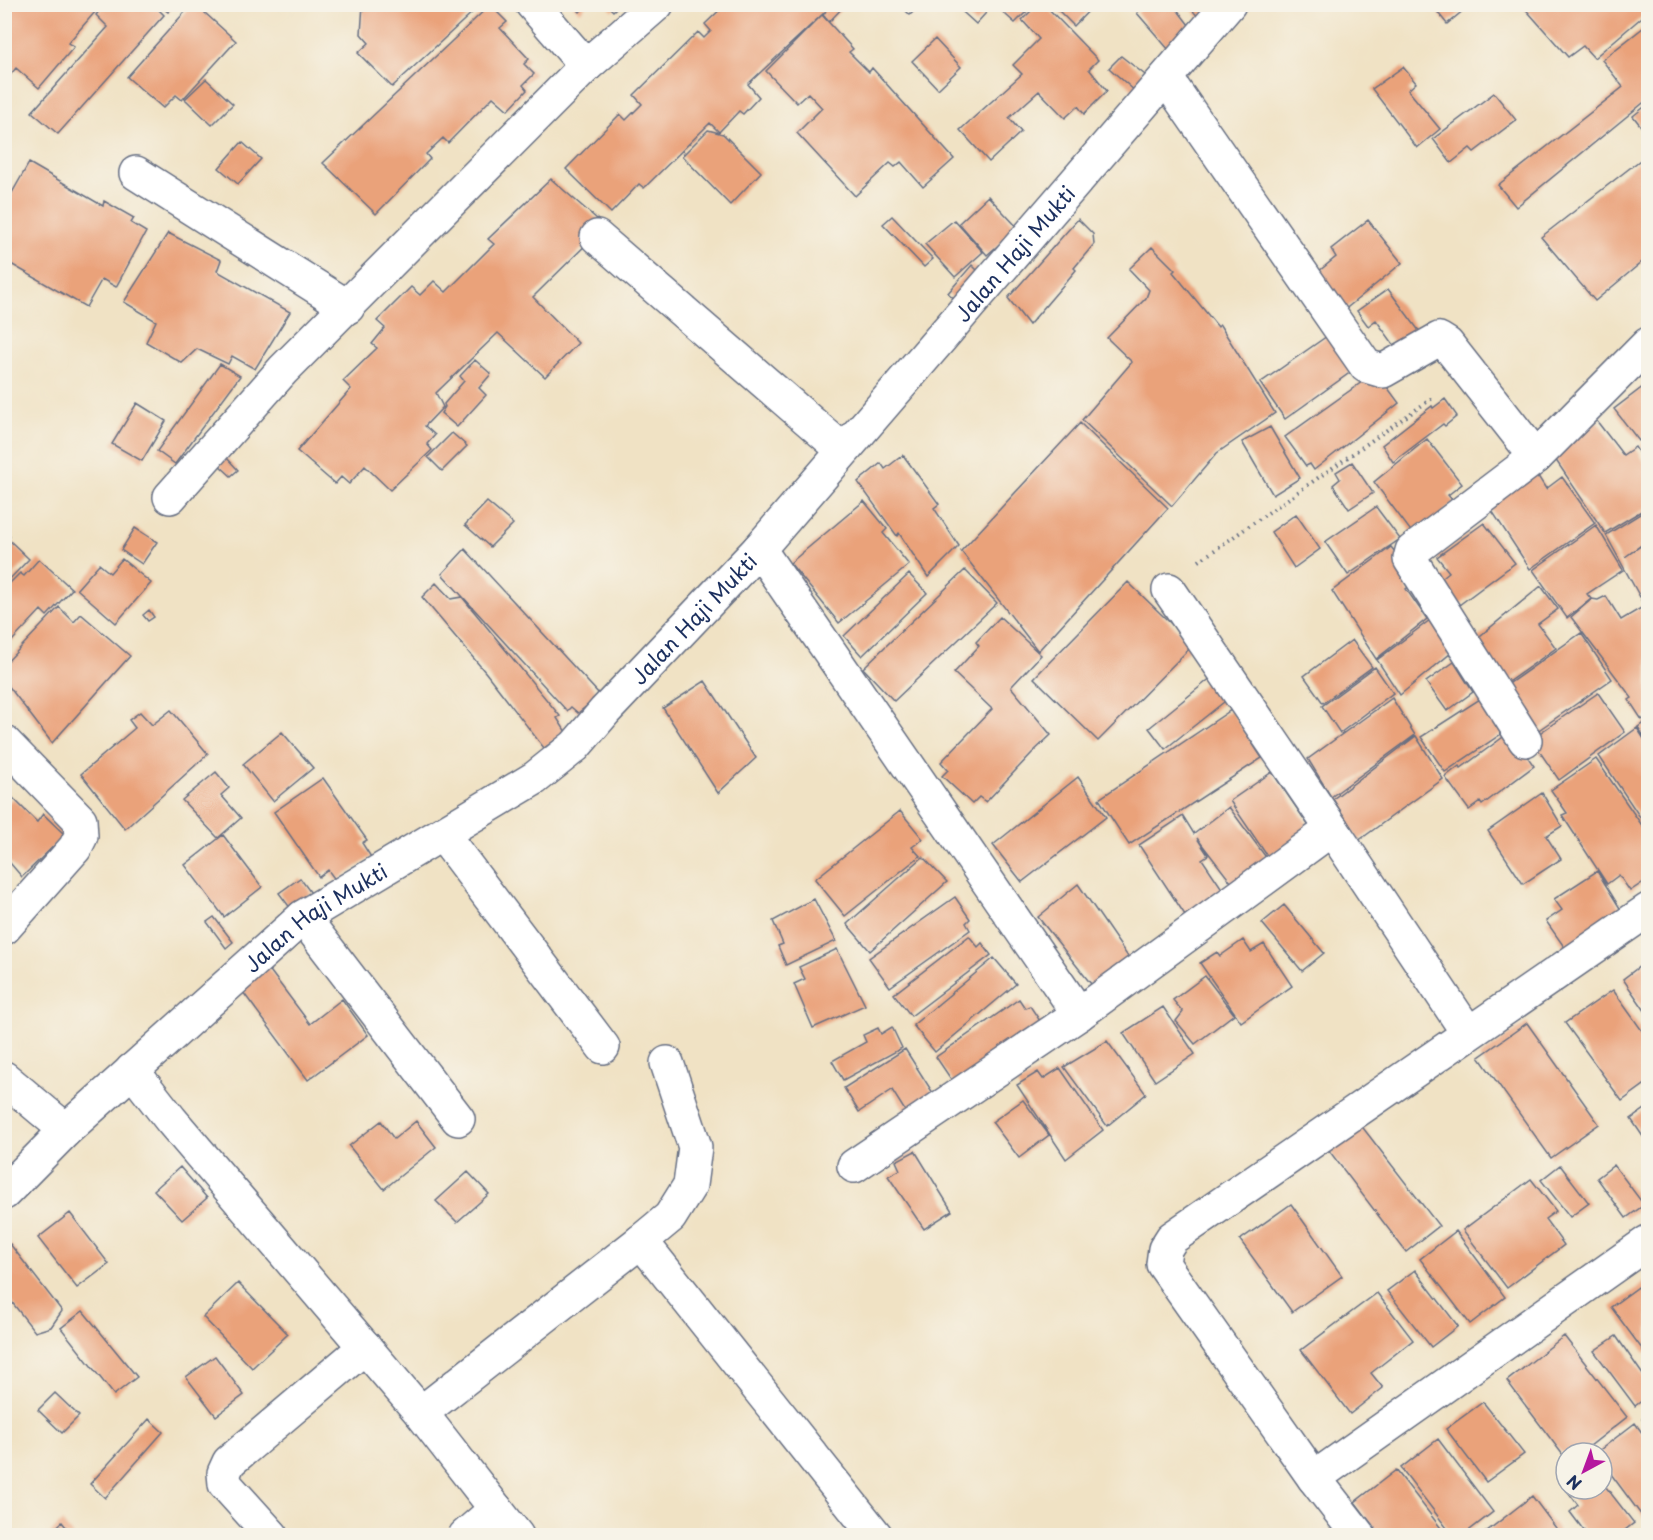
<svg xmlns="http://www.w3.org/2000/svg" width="1653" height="1540" font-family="'Playpen Sans',sans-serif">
	<rect width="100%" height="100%" fill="#f7f3e8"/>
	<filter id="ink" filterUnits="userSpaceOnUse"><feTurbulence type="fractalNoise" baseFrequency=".0167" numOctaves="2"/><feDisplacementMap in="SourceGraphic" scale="12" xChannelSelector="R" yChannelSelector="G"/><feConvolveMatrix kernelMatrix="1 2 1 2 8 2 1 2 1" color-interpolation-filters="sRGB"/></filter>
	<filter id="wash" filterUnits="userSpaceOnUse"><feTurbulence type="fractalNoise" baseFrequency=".008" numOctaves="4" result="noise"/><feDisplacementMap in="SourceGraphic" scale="24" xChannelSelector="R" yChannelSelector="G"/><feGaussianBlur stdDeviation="1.35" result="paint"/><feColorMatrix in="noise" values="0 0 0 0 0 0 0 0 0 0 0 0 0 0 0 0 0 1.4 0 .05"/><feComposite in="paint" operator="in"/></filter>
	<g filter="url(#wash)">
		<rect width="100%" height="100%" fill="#f0e2c4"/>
		<g id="blocks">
			<path fill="#eaa27a" d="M4 4H102L68 43 74 47 39 88 16 68 10 75 4 71Z
				M105 4H153L164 15 58 134 32 112 108 27 96 15Z
				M158 4H177L168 12Z
				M192 4H195L236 41 182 100 176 95 163 108 127 77Z
				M363 4H471L476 9 392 87 358 53 369 43 361 34Z
				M572 4H587L580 12Z
				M606 4H620L613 11Z
				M726 4H846L829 22 823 15 826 11 748 84 759 97 743 114 739 111 719 132 710 123 644 188 639 184 611 213 566 169 620 114 626 120 642 104 634 95 698 32 704 38 711 31 705 24Z
				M899 4H921L910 15Z
				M954 4H994L976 24Z
				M998 4H1034L1015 23 996 6Z
				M1038 4H1044L1098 60 1089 69 1107 91 1084 114 1078 106 1065 118 1039 91 1009 118 1021 132 989 162 960 130 1022 74 1013 65 1039 39 1022 20Z
				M1052 4H1095L1074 26Z
				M1130 4H1141L1135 10Z
				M1146 4H1173L1192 29 1169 50 1137 13Z
				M1187 4H1215L1200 19Z
				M1431 4H1471L1447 24Z
				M1521 4H1648V12L1594 58 1583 46 1568 57Z
				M490 5 507 22 500 28 529 59 524 64 534 74 523 85 527 90 508 110 493 97 448 143 443 138 426 154 430 159 376 214 323 163Z
				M822 15 853 49 849 52 869 72 872 68 954 159 923 187 901 162 895 167 890 163 855 196 797 133 822 108 808 93 797 103 766 71Z
				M1648 24V99L1516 207 1498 185 1623 87 1602 60Z
				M935 39 961 67 938 89 912 61Z
				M1121 56 1149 78 1136 92 1109 68Z
				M1403 67 1416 83 1408 90 1440 129 1417 148 1372 89Z
				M206 79 233 104 212 125 185 99Z
				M1494 93 1516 120 1474 152 1470 148 1451 163 1433 139Z
				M1648 104V135L1633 116Z
				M708 130 723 134 761 172 730 205 682 156Z
				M242 142 261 159 238 184 219 168Z
				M1648 154V257L1595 301 1541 237Z
				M29 163 103 206 104 201 134 218 131 223 146 232 116 287 102 279 86 307 4 260V229L9 219 4 217V207Z
				M551 179 605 226 533 297 578 343 545 377 498 333 436 393 443 407 425 426 435 435 427 444 432 450 390 490 365 466 349 484 341 477 335 484 297 451 351 389 343 381 377 348 372 344 385 328 377 321 411 287 420 295 434 281 446 292 494 244 488 239Z
				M988 196 1018 228 987 255 959 223Z
				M892 216 933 259 924 267 883 224Z
				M1078 219 1093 234 1094 244 1074 268 1076 270 1029 325 1008 298Z
				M954 220 983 252 955 277 925 244Z
				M1368 220 1402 263 1343 311 1313 276 1336 257 1331 249Z
				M168 233 221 260 217 271 290 312 255 369 232 356 228 364 197 349 182 363 146 342 156 321 124 302Z
				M1152 247 1175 270 1173 272 1218 327 1220 325 1275 413 1217 453 1172 506 1082 420 1132 362 1107 338 1146 298 1149 290 1129 269Z
				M972 265 983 276 959 303 948 293Z
				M1388 289 1423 336 1400 353 1376 320 1368 326 1357 311Z
				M1330 334 1355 369 1285 419 1260 383Z
				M475 360 491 374 479 388 486 395 457 427 441 413 445 407 444 404 464 381 460 376Z
				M220 364 240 376 175 464 157 451Z
				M1376 372 1399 403 1314 470 1310 464 1306 466 1285 437Z
				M1648 383V434L1639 441 1614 409Z
				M1445 399 1457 416 1445 426 1443 424 1393 462 1382 445 1432 406 1433 408Z
				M137 403 166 421 142 461 112 444Z
				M1596 420 1623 455 1635 447 1648 467V507L1605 533 1551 453Z
				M1080 423 1168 508 1038 651 961 551Z
				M1270 427 1300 478 1273 495 1242 442Z
				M452 433 467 446 442 471 428 457Z
				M1427 439 1462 484 1448 495 1454 502 1416 538 1374 482Z
				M1648 439V455L1641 444Z
				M903 455 939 504 934 508 959 546 928 577 899 533 897 536 858 482 881 463 885 469Z
				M226 457 238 470 231 476 219 465Z
				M1352 462 1373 493 1349 509 1333 485 1340 479 1336 472Z
				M1536 473 1546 489 1562 477 1595 523 1530 569 1485 500Z
				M864 501 887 529 883 533 909 565 839 623 790 563Z
				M487 502 513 524 490 547 465 525Z
				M1376 507 1400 539 1348 575 1325 542Z
				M1648 509V540L1625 557 1648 541V592L1640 597 1606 535Z
				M1296 514 1320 549 1294 568 1271 532Z
				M1484 523 1515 563 1459 605 1439 580 1449 572 1437 557Z
				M1596 525 1623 570 1587 594 1591 599 1567 618 1533 570Z
				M135 528 157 542 142 564 121 550Z
				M4 531 10 536 8 539 29 559 4 585Z
				M1391 547 1417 580 1406 589 1427 619 1376 659 1332 591Z
				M465 549 600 695 578 713 571 707 567 711 442 574Z
				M39 559 72 589 47 616 41 610 12 641 4 634V589L20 573 24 576Z
				M122 559 151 583 116 623 77 589 99 564 110 573Z
				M965 570 997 603 894 701 863 668Z
				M909 574 927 593 862 656 844 636Z
				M1128 582 1193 645 1098 741 1034 678Z
				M436 583 451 599 462 597 560 716 557 718 566 732 544 748 486 673 422 597Z
				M1541 586 1558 609 1538 624 1556 648 1498 689 1469 645Z
				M1648 595V613L1641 600Z
				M1606 596 1621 620 1641 608 1648 621V715L1642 720 1629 700 1632 698 1571 617 1592 599 1598 600Z
				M59 607 74 622 81 614 130 656 52 743 4 680V665Z
				M149 610 154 617 148 621 143 615Z
				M1000 617 1041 655 1011 687 1051 735 1032 753 986 802 979 797 972 804 942 776 948 770 941 762 992 709 954 673 979 646 976 642Z
				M1434 617 1457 648 1400 695 1377 660Z
				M1581 633 1612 679 1530 736 1500 690Z
				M1352 640 1372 667 1323 703 1304 676Z
				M1454 662 1473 692 1447 711 1426 682Z
				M1375 667 1393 693 1340 733 1322 706Z
				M1212 677 1229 698 1165 749 1149 728Z
				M705 681 756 758 718 793 663 708Z
				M1598 693 1625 732 1559 780 1531 739Z
				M1392 698 1415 735 1331 797 1308 759Z
				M1480 699 1504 732 1445 772 1421 737Z
				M171 710 208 754 125 829 81 774 135 728 129 720 140 712 152 725Z
				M1231 710 1262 758 1129 845 1099 799Z
				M1648 720V743L1638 727Z
				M1637 728 1648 745V829L1599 756Z
				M282 732 313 768 273 801 243 764Z
				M1510 732 1534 766 1482 805 1480 802 1469 810 1445 777 1459 766 1461 768Z
				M1416 736 1443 779 1358 841 1333 799Z
				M1596 759 1648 834V879L1630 891 1619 875 1607 884 1562 815 1567 813 1551 790Z
				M216 772 229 788 221 795 241 818 218 838 182 800Z
				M1272 772 1311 829 1268 857 1230 801Z
				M1078 777 1106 817 1022 882 993 845Z
				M323 778 367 840 362 843 371 857 336 881 328 870 319 877 274 812Z
				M1542 793 1562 826 1546 836 1561 859 1523 884 1488 831Z
				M13 798 37 822 43 814 65 835 22 877 4 856V807Z
				M1229 807 1268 860 1234 886 1197 838 1208 855 1202 859 1225 893 1187 918 1139 845 1183 816 1194 834Z
				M900 811 923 839 912 847 920 856 845 916 815 879Z
				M223 835 262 887 224 917 185 865Z
				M923 857 947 882 870 951 847 924Z
				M1597 871 1623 913 1567 951 1546 921 1562 910 1554 899Z
				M300 878 311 893 291 909 279 893Z
				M1078 884 1133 964 1095 989 1038 917Z
				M955 897 970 919 966 923 970 930 890 987 869 958Z
				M814 899 836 941 786 965 778 946 783 944 773 921Z
				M1284 905 1324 953 1302 971 1262 923Z
				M214 917 233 942 226 948 207 922Z
				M969 936 978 947 982 943 991 955 911 1016 894 994Z
				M1243 940 1251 952 1264 944 1292 986 1241 1022 1200 963 1217 952 1220 956Z
				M837 949 865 1005 813 1028 794 984 805 979 799 967Z
				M994 958 1016 984 935 1052 913 1025Z
				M1648 960V1015L1623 979Z
				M268 968 310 1024 342 999 368 1035 308 1080 240 988Z
				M1205 976 1234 1014 1195 1044 1176 1021 1183 1012 1173 1000Z
				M1613 990 1648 1039V1082L1622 1101 1565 1023Z
				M1019 999 1025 1008 1030 1006 1046 1030 959 1091 936 1057Z
				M1163 1007 1195 1054 1155 1081 1123 1033Z
				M1527 1023 1599 1124 1551 1158 1479 1057Z
				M892 1027 902 1048 843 1080 832 1061 866 1042 863 1035 878 1028 881 1034Z
				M1107 1041 1146 1094 1107 1126 1064 1067Z
				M905 1049 940 1104 912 1122 892 1090 859 1112 844 1088Z
				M1060 1068 1103 1130 1066 1159 1017 1085 1038 1072 1043 1079Z
				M1023 1100 1049 1135 1019 1158 992 1122Z
				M1648 1107V1144L1631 1119Z
				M381 1121 394 1139 416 1121 436 1147 384 1189 349 1146Z
				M1360 1124 1439 1226 1406 1252 1327 1148Z
				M915 1151 952 1211 924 1229 888 1176 900 1170 896 1161Z
				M1560 1165 1589 1203 1570 1217 1541 1180Z
				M1614 1165 1644 1205 1626 1218 1597 1178Z
				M180 1167 207 1198 182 1220 154 1190Z
				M468 1172 489 1194 457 1222 436 1201Z
				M1531 1179 1556 1211 1545 1219 1564 1245 1507 1288 1463 1230Z
				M1291 1204 1342 1276 1292 1312 1240 1240Z
				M70 1213 109 1264 77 1288 38 1238Z
				M1456 1231 1505 1297 1470 1324 1420 1259Z
				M10 1244 62 1311 51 1327 35 1332 4 1292V1247Z
				M1415 1270 1458 1326 1431 1347 1387 1291Z
				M1648 1280V1351L1645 1353 1611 1307Z
				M238 1283 288 1334 252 1368 203 1317Z
				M1377 1293 1413 1340 1371 1373 1383 1388 1350 1414 1301 1350Z
				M83 1311 137 1377 114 1395 61 1328Z
				M1564 1336 1627 1417 1581 1453H1566V1459L1507 1381Z
				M1616 1336 1648 1382V1396L1635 1406 1594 1351Z
				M215 1356 244 1395 216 1416 186 1377Z
				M55 1393 79 1416 62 1433 38 1410Z
				M1483 1402 1524 1454 1486 1482 1446 1429Z
				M1648 1414V1427L1642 1419Z
				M149 1419 163 1432 105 1498 90 1484Z
				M1635 1423 1648 1441V1524L1602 1462V1453H1596Z
				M1438 1439 1493 1512 1462 1536H1453L1401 1468Z
				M1396 1470 1447 1536H1381L1355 1502Z
				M1602 1482 1634 1523 1617 1536H1588L1570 1512 1578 1505 1566 1489H1602Z
				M1532 1496 1562 1536H1489L1486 1532Z
				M62 1522 73 1536H47Z"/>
		</g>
	</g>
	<g filter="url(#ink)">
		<use href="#blocks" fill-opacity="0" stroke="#666e82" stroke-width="1.5"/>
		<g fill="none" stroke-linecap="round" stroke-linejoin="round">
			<g stroke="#666e82" stroke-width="36">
				<g id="minor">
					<path d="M532 4 586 66"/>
					<path d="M1166 78 1366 366 1383 371 1439 339 1447 344 1536 457 1648 344"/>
					<path d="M136 173 348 307"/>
					<path d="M597 237 843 450"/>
					<path d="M170 497 283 370 586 66 657 4"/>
					<path d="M759 549 1079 1014 1332 829 1468 1033"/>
					<path d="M1169 590 1332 829"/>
					<path d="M1525 740 1410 559 1412 551 1536 457"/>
					<path d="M4 742 80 820 81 836 75 848 4 928"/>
					<path d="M443 835 603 1047"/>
					<path d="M303 917 458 1119"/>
					<path d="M132 1070 171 1120 421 1413 517 1536"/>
					<path d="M4 1078 66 1130"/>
					<path d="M854 1166 1079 1014"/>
					<path id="s1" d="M4 1193 66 1130 303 917 535 778 575 746 605 711 759 549 1229 4"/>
					<path d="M641 1241 670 1217 690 1185 695 1147 667 1063"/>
					<path d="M421 1413 641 1241 876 1536"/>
					<path d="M1314 1478 1163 1264 1165 1249 1172 1238 1648 910"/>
					<path d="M272 1536 225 1484 224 1473 229 1462 365 1347"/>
					<path d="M465 1536 496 1509"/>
					<path d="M1359 1536 1314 1478 1648 1242"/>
				</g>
			</g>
			<path stroke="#666e82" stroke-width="4" stroke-dasharray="1.5 4.5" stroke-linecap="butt" d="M1199 561 1434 397"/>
			<use href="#minor" stroke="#fff" stroke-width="33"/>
		</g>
	</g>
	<g text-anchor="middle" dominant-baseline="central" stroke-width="6" stroke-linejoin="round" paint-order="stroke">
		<g font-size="21" fill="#1b2f5e" stroke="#f7f3e8">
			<text stroke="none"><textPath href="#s1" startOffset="1389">Jalan Haji Mukti</textPath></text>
			<text stroke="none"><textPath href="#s1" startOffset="903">Jalan Haji Mukti</textPath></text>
			<text stroke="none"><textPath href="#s1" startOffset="417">Jalan Haji Mukti</textPath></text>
		</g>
	</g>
	<rect width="1653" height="1540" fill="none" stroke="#f7f3e8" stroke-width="24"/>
	<g transform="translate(1584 1471) rotate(221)"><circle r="28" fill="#f7f3e8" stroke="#9fa5b1" stroke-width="1.5"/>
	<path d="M0-4.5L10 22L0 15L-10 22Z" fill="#b5179e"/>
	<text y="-9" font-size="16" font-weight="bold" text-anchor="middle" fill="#1b2f5e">N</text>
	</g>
</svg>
